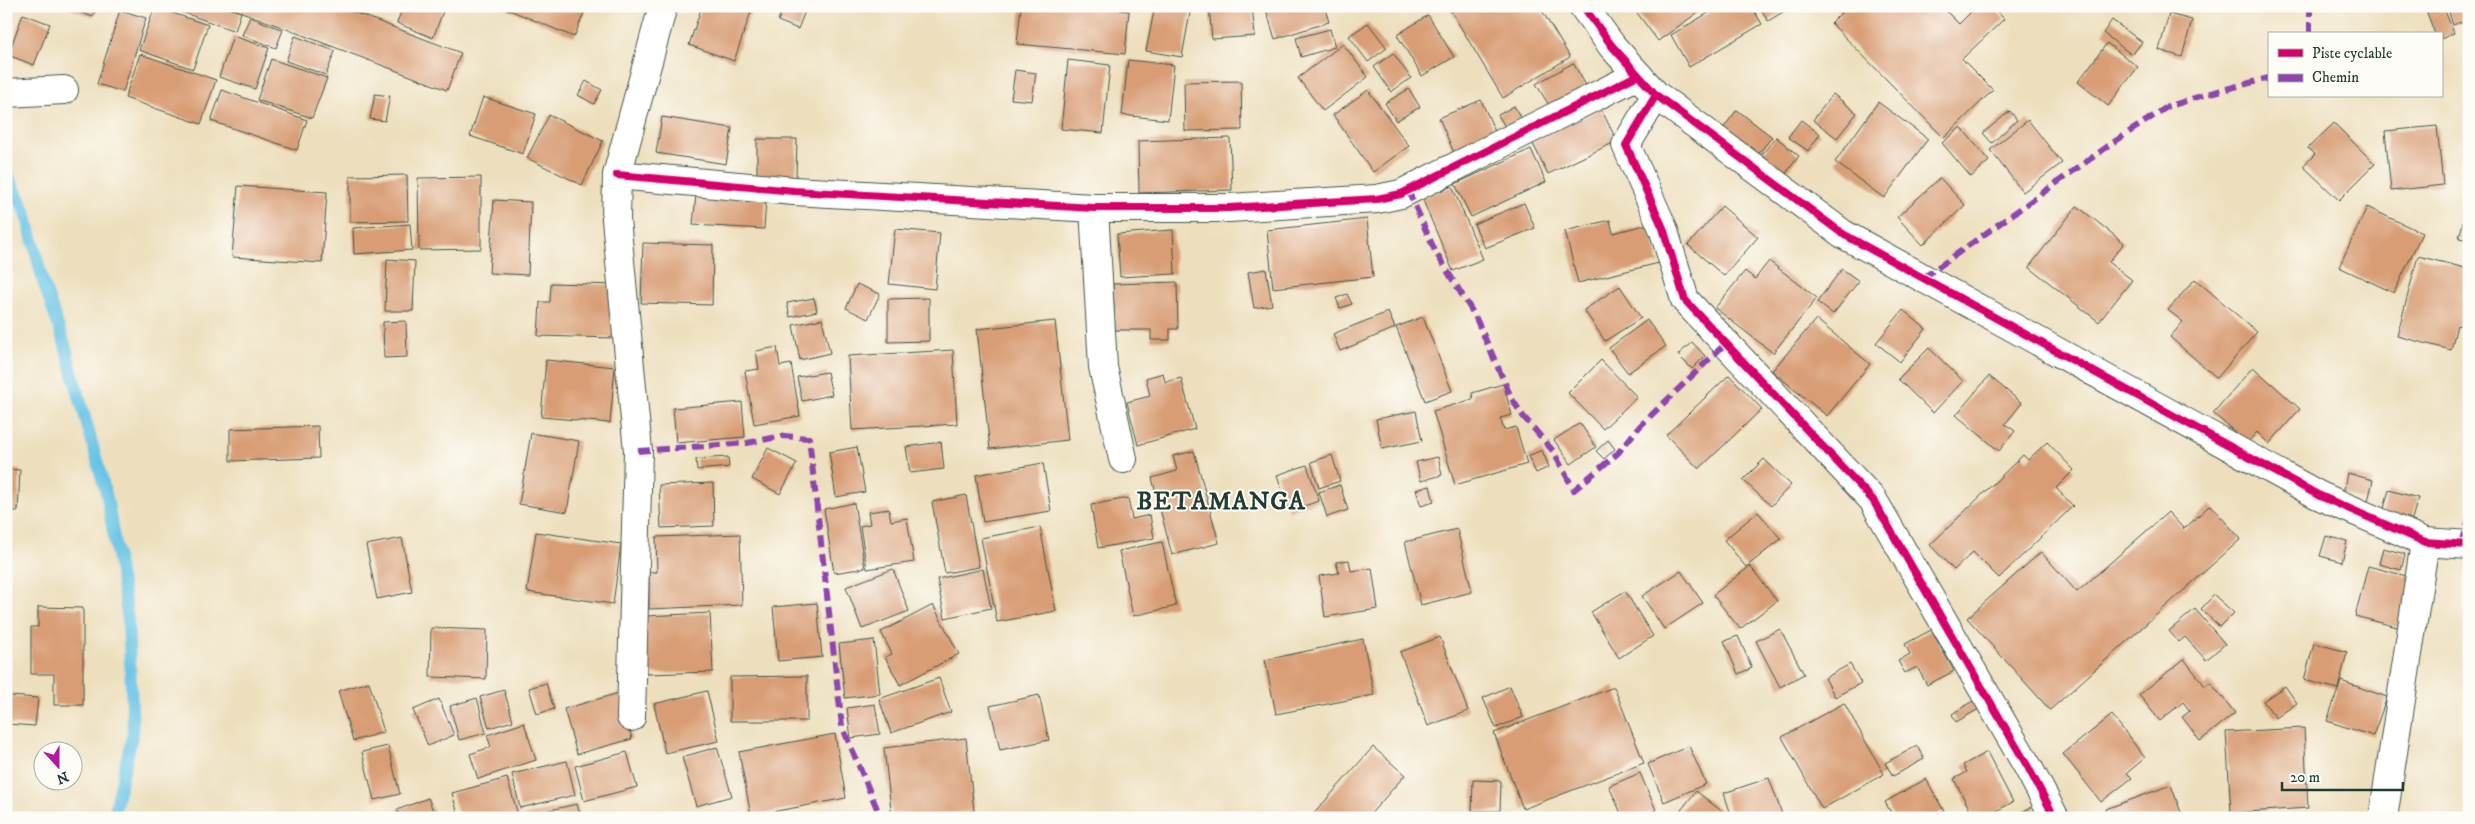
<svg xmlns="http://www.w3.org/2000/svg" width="2475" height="824" font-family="'IM FELL DW Pica',serif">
	<rect width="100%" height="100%" fill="#fdfcf7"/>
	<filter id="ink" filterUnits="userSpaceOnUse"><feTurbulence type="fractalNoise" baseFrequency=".02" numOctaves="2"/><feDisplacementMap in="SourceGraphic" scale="10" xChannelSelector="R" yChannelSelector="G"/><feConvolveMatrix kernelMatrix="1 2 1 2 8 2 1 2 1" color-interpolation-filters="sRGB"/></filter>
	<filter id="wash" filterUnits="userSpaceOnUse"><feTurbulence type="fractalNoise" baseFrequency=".0096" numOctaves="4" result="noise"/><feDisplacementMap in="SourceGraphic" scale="20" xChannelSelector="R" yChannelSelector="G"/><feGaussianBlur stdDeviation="1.12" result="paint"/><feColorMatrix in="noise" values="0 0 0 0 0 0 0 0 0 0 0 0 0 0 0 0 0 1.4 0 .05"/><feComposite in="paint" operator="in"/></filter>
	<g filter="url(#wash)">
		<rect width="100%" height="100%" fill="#eddfbd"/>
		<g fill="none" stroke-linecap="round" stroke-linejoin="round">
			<path stroke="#66c3e4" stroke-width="12" d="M6 170 26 213 43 282 65 345 107 497 128 619 133 732 113 818"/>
		</g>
		<g id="blocks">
			<path fill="#d89d75" d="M62 6H97L93 17Z
				M165 6H223L241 12 235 31Z
				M226 6H338L461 53 447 90Z
				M403 6H445L433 38 397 23Z
				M500 6H587L574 37Z
				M702 6H744L752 9 734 61 689 45Z
				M784 6H807L798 29 778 21Z
				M1021 6H1120V10L1129 11 1125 54 1017 44Z
				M1155 6 1191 7 1182 57 1146 51Z
				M1209 6H1252L1255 36 1212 39Z
				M1265 6H1324L1329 22 1275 39Z
				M1448 6H1539L1570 57 1503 98Z
				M1632 6H1707L1658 41Z
				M1720 6H1751L1762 24 1689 67 1671 35Z
				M1759 6H1793L1768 21Z
				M1835 6H1941L1959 24 1975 8 1966 6H2008V9H1995L2004 19 1962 59 1993 90 1944 138 1831 23 1841 13Z
				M2435 6H2443L2454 33 2441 39V34H2435L2426 10Z
				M2447 6H2469V19L2453 25Z
				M155 7 208 25 193 69 139 50Z
				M120 10 146 18 123 92 97 84Z
				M23 14 50 24 34 65 8 55Z
				M2169 14 2192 20 2182 57 2159 50Z
				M1428 15 1454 57 1422 76 1397 35Z
				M250 17 283 30 276 48 242 35Z
				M2112 20 2142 42 2132 55 2103 33Z
				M1368 23 1387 48 1368 62 1349 36Z
				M1330 29 1335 47 1301 57 1296 38Z
				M233 36 269 48 255 89 219 77Z
				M295 36 335 51 326 75 286 61Z
				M2107 43 2138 67 2108 106 2078 82Z
				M1343 44 1368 77 1323 111 1298 78Z
				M1393 53 1411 78 1391 92 1374 67Z
				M140 54 216 80 201 124 125 98Z
				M271 59 327 78 312 118 257 100Z
				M1068 60 1110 65 1103 133 1061 129Z
				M1128 60 1174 65 1168 120 1122 115Z
				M1573 63 1587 87 1550 107 1536 84Z
				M1015 70 1036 73 1032 101 1011 99Z
				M586 81 602 90 594 104 578 95Z
				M1241 81 1242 130 1185 131 1184 82Z
				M1409 89 1420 107 1396 121 1385 103Z
				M222 90 307 120 297 150 211 121Z
				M1368 90 1409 146 1373 172 1333 115Z
				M375 94 390 96 385 121 370 119Z
				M1833 94 1857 113 1837 138 1813 120Z
				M483 97 536 114 523 154 470 136Z
				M1481 100 1496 134 1454 153 1439 118Z
				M1878 102 1928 139 1884 198 1835 162Z
				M1514 106 1523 122 1507 130 1498 115Z
				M1601 109 1617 141 1548 174 1532 142Z
				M1737 110 1772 137 1756 157 1721 131Z
				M2010 111 2017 120 1992 143 1983 133Z
				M549 115 603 141 582 185 527 158Z
				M662 117 732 128 726 164 656 153Z
				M1801 120 1820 134 1808 151 1788 137Z
				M2028 120 2062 163 2023 192 1990 150Z
				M2334 123 2375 164 2339 200 2303 166 2315 154 2308 148Z
				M2437 126 2443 185 2391 191 2385 131Z
				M1961 127 1989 161 1971 177 1942 143Z
				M1776 137 1799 156 1783 177 1759 158Z
				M1230 138 1232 190 1139 193 1138 141Z
				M757 139H797L796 178H757Z
				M1531 149 1546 182 1471 217 1455 184Z
				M407 175 408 221 350 222V176Z
				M481 177V249L419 250 418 178Z
				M1940 178 1965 205 1923 245 1897 217Z
				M238 186 327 192 322 263 232 257Z
				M1452 186 1483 259 1453 271 1422 198Z
				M696 194 766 199 764 229 693 225Z
				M494 200 531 202 528 275 489 273Z
				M2468 202H2469V240L2459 238Z
				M1524 203 1535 228 1485 248 1474 224Z
				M1722 206 1758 237 1724 276 1688 245Z
				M2077 206 2124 243 2109 262 2132 280 2099 322 2029 267Z
				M2367 207 2422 233 2394 293 2339 267Z
				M1367 219 1373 277 1273 288 1267 230Z
				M1610 220 1613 233 1649 224 1659 263 1578 283 1565 231Z
				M410 224 412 250 354 254 353 228Z
				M895 229 940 233 935 289 889 284Z
				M1173 230 1175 274 1120 277 1117 234Z
				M643 243 713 245 712 305 641 303Z
				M2418 256 2469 269V328L2457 325 2451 350 2397 336Z
				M387 259 415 261 413 311H385Z
				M1769 261 1817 298 1773 353 1715 308 1745 271 1755 279Z
				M1266 269 1272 305 1254 308 1248 272Z
				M1842 269 1859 281 1833 314 1817 302Z
				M2195 279 2257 332 2217 378 2170 337 2183 322 2168 310Z
				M1177 282 1178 329H1170V340H1151V330H1115L1113 284Z
				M551 283 616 285 614 338 538 336 540 302H550Z
				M857 284 880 294 868 319 846 308Z
				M1620 286 1641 318 1605 341 1584 310Z
				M1347 294 1352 304 1340 308 1336 298Z
				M814 298 817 311 790 317 787 303Z
				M929 298V341L888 342V299Z
				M1903 310 1926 329 1900 362 1876 343Z
				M1388 312 1395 328 1340 351 1333 334Z
				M1423 317 1452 391 1425 401 1396 327Z
				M822 319 830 353 800 360 793 325Z
				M1816 319 1870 364 1827 416 1772 371Z
				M1647 320 1666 346 1628 373 1609 348Z
				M406 321 407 357 384 358 383 322Z
				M1055 321 1068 440 990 449 977 329Z
				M1692 342 1705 356 1692 369 1678 355Z
				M777 347 780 366 791 364 800 416 754 424 745 371 759 369 756 351Z
				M1929 348 1963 381 1933 413 1898 379Z
				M953 350 957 424 852 430 848 356Z
				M546 360 615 367 610 423 541 417Z
				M1601 360 1637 397 1603 429 1568 393Z
				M2253 367 2300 409 2269 444 2257 432 2247 443 2213 413Z
				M827 372 832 395 802 401 797 377Z
				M1163 373 1165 382 1181 378 1195 429 1138 445 1127 402 1150 396 1146 378Z
				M1729 375 1762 409 1699 469 1666 435Z
				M1989 376 2022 403 2005 424 2015 431 1999 451 1956 415Z
				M1503 384 1512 415 1500 418 1504 430 1516 427 1527 464 1455 485 1433 411 1473 399 1472 393Z
				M742 402 745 437 676 443 673 408Z
				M1416 411 1422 441 1382 449 1376 419Z
				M1580 423 1596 447 1571 464 1554 440Z
				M318 426 319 458 230 461V429Z
				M531 433 579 441 567 512 519 504Z
				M1608 440 1615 449 1604 459 1596 451Z
				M941 442 944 469 910 473 906 447Z
				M2047 442 2074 470 2056 488 2073 506 1999 578 1973 552 1954 570 1930 545 2023 455 2028 460Z
				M857 447 865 492 836 497 829 452Z
				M768 448 797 463 780 494 752 479Z
				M1542 450 1549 467 1536 473 1528 456Z
				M1194 451 1219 543 1172 555 1152 478 1177 471 1173 456Z
				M1332 455 1340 481 1319 488 1311 462Z
				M728 457 729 467 697 470 696 459Z
				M1438 457 1442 475 1421 481 1416 462Z
				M1764 459 1791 485 1771 506 1743 480Z
				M1043 463 1051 511 983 522 976 475Z
				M1307 465 1319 501 1289 511 1277 475Z
				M6 469 20 470 18 511H6Z
				M2347 473 2373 480 2368 501 2343 494Z
				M713 483 714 526 661 528 659 485Z
				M1340 485 1348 510 1327 517 1319 492Z
				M1430 486 1434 502 1421 506 1416 490Z
				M2389 490 2418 498 2412 519 2383 512Z
				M966 495 979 567 945 573 932 502Z
				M1128 498 1132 519 1150 515 1154 538 1098 548 1091 505Z
				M854 503 865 568 834 573 824 509Z
				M2210 505 2241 539 2050 710 1967 618 2041 552 2077 592 2168 512 2184 529Z
				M889 509 891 521 907 518 914 562 867 569 860 526 870 524 868 512Z
				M1758 512 1781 539 1746 567 1724 540Z
				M1040 527 1056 611 997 622 981 538Z
				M1457 529 1472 592 1421 605 1405 542Z
				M536 532 621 544 613 604 527 592Z
				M740 534 742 605 649 609V572H657L656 537Z
				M2326 536 2347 541 2342 562 2320 556Z
				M402 538 412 592 377 599 366 545Z
				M1162 542 1176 606 1133 616 1119 551Z
				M2383 548 2405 554 2401 570 2379 564Z
				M1349 560 1351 571 1372 568 1378 609 1325 617 1319 576 1339 573 1336 562Z
				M1750 566 1777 601 1740 629 1713 595Z
				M2368 566 2414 578 2401 628 2355 616Z
				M893 569 909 611 862 629 846 587Z
				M983 569 991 608 945 618 937 579Z
				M1681 571 1703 603 1664 629 1642 596Z
				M1625 591 1653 636 1619 658 1591 612Z
				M2214 595 2234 613 2220 627 2201 609Z
				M817 603 822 657 778 661 773 607Z
				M933 605 959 654 900 685 885 657 892 654 881 632Z
				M38 607 83 608V705H54V674H31V627H38Z
				M2195 609 2225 644 2206 660 2185 637 2179 642 2169 631Z
				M710 613 713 672 647 674 645 616Z
				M431 628 487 630 486 679 430 677Z
				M1780 629 1804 674 1780 687 1756 641Z
				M1931 630 1954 671 1927 685 1917 667 1905 673 1898 661 1910 654 1905 644Z
				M1738 636 1752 668 1738 674 1724 641Z
				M1440 637 1468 711 1428 726 1400 652Z
				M1363 639 1374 695 1276 714 1265 660Z
				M874 640 880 694 845 698 839 644Z
				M2314 643 2347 652 2338 689 2304 680Z
				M2184 659 2205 686 2210 682 2235 713 2200 741 2182 717 2190 711 2183 702 2160 721 2139 695Z
				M1850 664 1861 683 1835 697 1825 678Z
				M807 676V721H730V677Z
				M939 678 951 712 891 733 879 699Z
				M2341 681 2387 697 2373 736 2327 721Z
				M369 682 384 732 353 741 338 691Z
				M546 683 554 709 537 714 529 688Z
				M1510 686 1523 717 1496 728 1483 698Z
				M2285 686 2297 703 2276 718 2263 701Z
				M1614 687 1644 763 1523 809 1494 733Z
				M504 690 513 721 489 728 480 697Z
				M707 691 719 741 665 753 654 704Z
				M619 693 632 739 577 754 564 709Z
				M1039 695 1049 740 1000 750 990 706Z
				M10 696 38 698 35 726 6 724Z
				M477 698 486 733 459 740 450 706Z
				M439 699 454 735 428 746 413 710Z
				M1973 701 1979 709 1956 722 1952 714Z
				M1844 703 1884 774 1822 809 1782 737Z
				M875 704 880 734 851 738 847 708Z
				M2112 715 2145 758 2127 773 2132 778 2101 802 2063 754Z
				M524 723 536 760 478 779 470 754 491 747 487 735Z
				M2304 728 2308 808 2231 813 2226 732Z
				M835 734 846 798 751 816 739 752Z
				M966 738 974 811 918 818H892L884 748Z
				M388 746 400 794 374 800 362 752Z
				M1689 746 1706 784 1664 802 1648 764Z
				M1917 746 1924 759 1893 776 1885 763Z
				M717 747 732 796 696 806 682 757Z
				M1373 747 1405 775 1367 818H1310Z
				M627 752 637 787 584 801 575 766Z
				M1987 752 2013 802 1983 818H1974L1954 779 1967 772 1963 765Z
				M567 761 575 795 520 808 512 774Z
				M1640 773 1656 810 1637 818H1623L1609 786Z
				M507 778 519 818H459L452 793Z
				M1769 778 1782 814 1772 818H1732L1724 793Z
				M1926 779 1944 811 1933 818H1894L1885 802Z
				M1473 780 1501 781 1500 811H1472Z
				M2171 785 2183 818H2109L2106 809Z
				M1696 791 1724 813 1720 818H1675Z
				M428 798 436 818H401L397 810Z
				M577 804 581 818H519V817Z
				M2033 806 2039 818H2011Z
				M2326 813V818H2298V817Z"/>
		</g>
	</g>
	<g filter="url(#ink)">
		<use href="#blocks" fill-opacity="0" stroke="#3e5549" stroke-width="1"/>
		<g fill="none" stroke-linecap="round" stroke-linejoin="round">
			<g stroke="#3e5549" stroke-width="30">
				<path id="street" d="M1583 6 1612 46 1656 95 1843 234 2318 495 2425 542 2469 545
					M6 93 64 90
					M1656 95 1626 145 1663 228 1685 300 1873 500 2028 767 2055 818
					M617 175 794 191 1094 208H1229L1377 199 1401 194 1638 75
					M1094 208 1103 367 1123 459
					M631 717 638 451 616 219 617 175 663 6
					M2383 818 2425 542"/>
			</g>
			<use href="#street" stroke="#fff" stroke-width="28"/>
			<path stroke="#8e44ad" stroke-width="6" stroke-dasharray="12 6" stroke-linecap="butt" d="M2310 34V6
				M1408 190 1435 251 1475 316 1512 399 1523 416 1553 451 1574 490 1618 453 1640 426 1725 344
				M1923 278 2114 142 2167 107 2207 94 2269 78
				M638 451 747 443 783 436 809 438 842 726 881 818
				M2462 544 2469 517"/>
			<g stroke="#fdfcf7" stroke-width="11">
				<path id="cycleway" d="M1583 6 1612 46 1656 95 1843 234 2318 495 2425 542 2469 545
					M1656 95 1626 145 1663 228 1685 300 1873 500 2028 767 2055 818
					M617 175 794 191 1094 208H1229L1377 199 1401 194 1638 75"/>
			</g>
			<use href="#cycleway" stroke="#d6006c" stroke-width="8"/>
		</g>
	</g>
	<g text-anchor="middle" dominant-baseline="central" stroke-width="4" stroke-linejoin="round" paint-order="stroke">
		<g font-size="25" font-weight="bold" letter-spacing="1" fill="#1f3d34" stroke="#fdfcf7">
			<text x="1221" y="501">BETAMANGA</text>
		</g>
	</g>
	<rect width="2475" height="824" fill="none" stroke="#fdfcf7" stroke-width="25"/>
	<rect x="2268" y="32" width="175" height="65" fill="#fdfcf7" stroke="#a4b0a9"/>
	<rect x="2278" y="49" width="25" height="8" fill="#d6006c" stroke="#a4b0a9"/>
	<text x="2312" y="58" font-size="15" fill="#1f3d34">Piste cyclable</text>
	<rect x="2278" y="74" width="25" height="8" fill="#8e44ad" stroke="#a4b0a9"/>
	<text x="2312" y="82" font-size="15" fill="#1f3d34">Chemin</text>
	<g transform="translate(58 766) rotate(159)"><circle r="24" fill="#fdfcf7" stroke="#a4b0a9"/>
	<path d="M0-4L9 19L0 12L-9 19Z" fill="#b5179e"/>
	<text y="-8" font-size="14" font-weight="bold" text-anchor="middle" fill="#1f3d34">N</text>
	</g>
	<path d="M2282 782v8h121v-8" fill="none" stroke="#1f3d34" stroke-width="2.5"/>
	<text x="2290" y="782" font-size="15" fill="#1f3d34" stroke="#fdfcf7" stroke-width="4" paint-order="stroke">20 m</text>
</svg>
